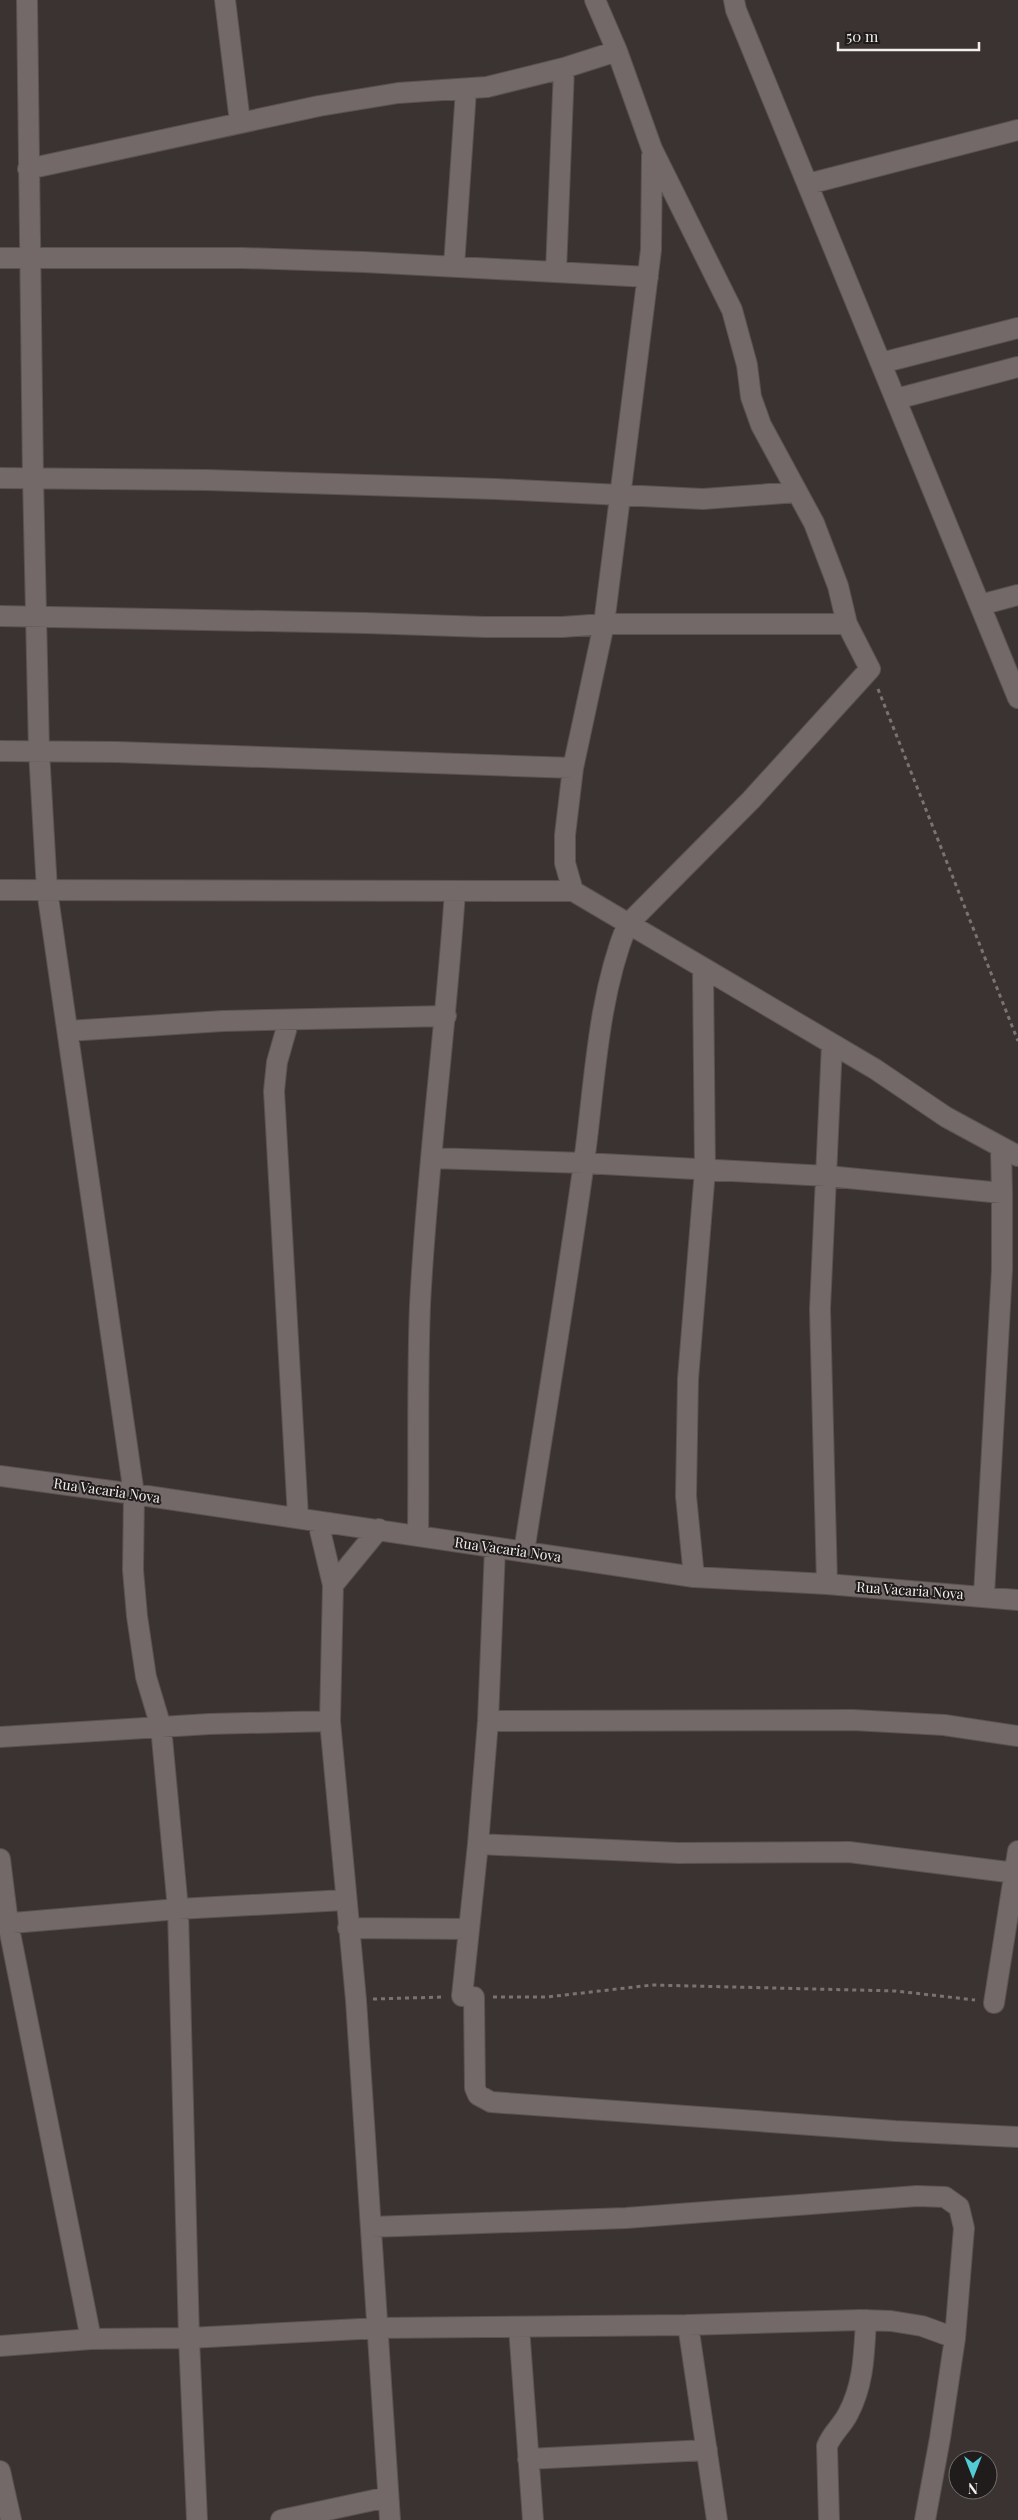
<svg xmlns="http://www.w3.org/2000/svg" width="1018" height="2520" font-family="'Playfair Display',serif">
	<rect width="100%" height="100%" fill="#3b3332"/>
	<g fill="none" stroke-linecap="round" stroke-linejoin="round">
		<g stroke="#585251" stroke-width="22">
			<path id="minor" d="M27 0 33 477 39 751 47 890 134 1494 133 1570 137 1616 146 1677 161 1727 178 1909 189 2338 197 2520
				M225 0 240 122
				M734 0 736 10 1018 698
				M28 169 319 106 398 93 487 87 564 68 617 51
				M808 184 1018 130
				M0 258H243L364 262 648 277
				M454 266 466 90
				M556 272 564 68
				M881 363 1018 328
				M896 399 1018 367
				M0 478 207 480 496 489 703 499 797 492
				M980 605 1018 595
				M0 616 365 623 485 627H562L604 624H847
				M0 751 117 752 573 768
				M0 890 573 891 875 1069 946 1117 1018 1156
				M573 891 565 863V835L573 768 604 624 651 250 652 156
				M289 1020 277 1062 274 1091 298 1517
				M68 1031 223 1021 446 1016
				M1001 1149 1002 1193
				M431 1158 584 1163 827 1176 1002 1193V1270L984 1595
				M0 1476 134 1494 694 1577 827 1584 1018 1600
				M318 1522 333 1585 330 1721 356 2000 390 2520
				M418 1536C419 1459 417 1382 420 1305 427 1166 446 1029 455 891
				M524 1552C544 1422 566 1292 584 1162 595 1083 597 1000 627 925L751 800 870 669 847 624 838 586 814 523 761 425 751 397 747 365 732 310 652 149 617 51 595 0
				M694 1577 686 1496 688 1379 705 1170 703 969
				M827 1584 820 1309 832 1044
				M333 1585 379 1529
				M488 1721 853 1720 944 1725 1018 1736
				M0 1737 209 1724 330 1721
				M478 1844 678 1853 849 1852 1015 1873
				M0 1859 8 1923 91 2339
				M0 1924 178 1909 345 1900
				M348 1928 468 1929
				M462 1996 478 1844 488 1721 495 1548
				M474 1997 475 2088 478 2095 491 2102 895 2131 1018 2137
				M994 2003 1018 1851
				M371 2227 626 2218 917 2196 945 2197 959 2207 964 2228 955 2338
				M688 2325 717 2520
				M519 2327 533 2520
				M0 2346 91 2339 189 2338 379 2328 688 2325 861 2320 891 2321 922 2326 955 2338 940 2438 925 2520
				M528 2459 707 2450
				M0 2471 11 2520
				M281 2520 388 2497
				M829 2520 827 2446C832 2433 842 2426 848 2414 864 2384 864 2354 866 2320"/>
		</g>
		<path stroke="#7a7373" stroke-width="3" stroke-dasharray="4 4" stroke-linecap="butt" d="M878 689 1018 1041
			M493 1997H547L652 1985 896 1991 975 2000
			M373 1999 444 1997"/>
		<use href="#minor" stroke="#726968" stroke-width="20"/>
	</g>
	<g text-anchor="middle" dominant-baseline="central" stroke-width="4" stroke-linejoin="round" paint-order="stroke">
		<g font-size="14" fill="#f3eeee" stroke="#1f1c1b">
			<text transform="translate(107 1490) rotate(8)">Rua Vacaria Nova</text>
			<text transform="translate(508 1549) rotate(8)">Rua Vacaria Nova</text>
			<text transform="translate(910 1590) rotate(4)">Rua Vacaria Nova</text>
		</g>
	</g>
	<g transform="translate(973 2475) rotate(180)"><circle r="24" fill="#1f1c1b" stroke="#74706f"/>
	<path d="M0-4L9 19L0 12L-9 19Z" fill="#52cbd7"/>
	<text y="-8" font-size="14" font-weight="bold" text-anchor="middle" fill="#f3eeee">N</text>
	</g>
	<path d="M838 42v8h141v-8" fill="none" stroke="#f3eeee" stroke-width="2.5"/>
	<text x="846" y="42" font-size="15" fill="#f3eeee" stroke="#1f1c1b" stroke-width="4" paint-order="stroke">50 m</text>
</svg>
